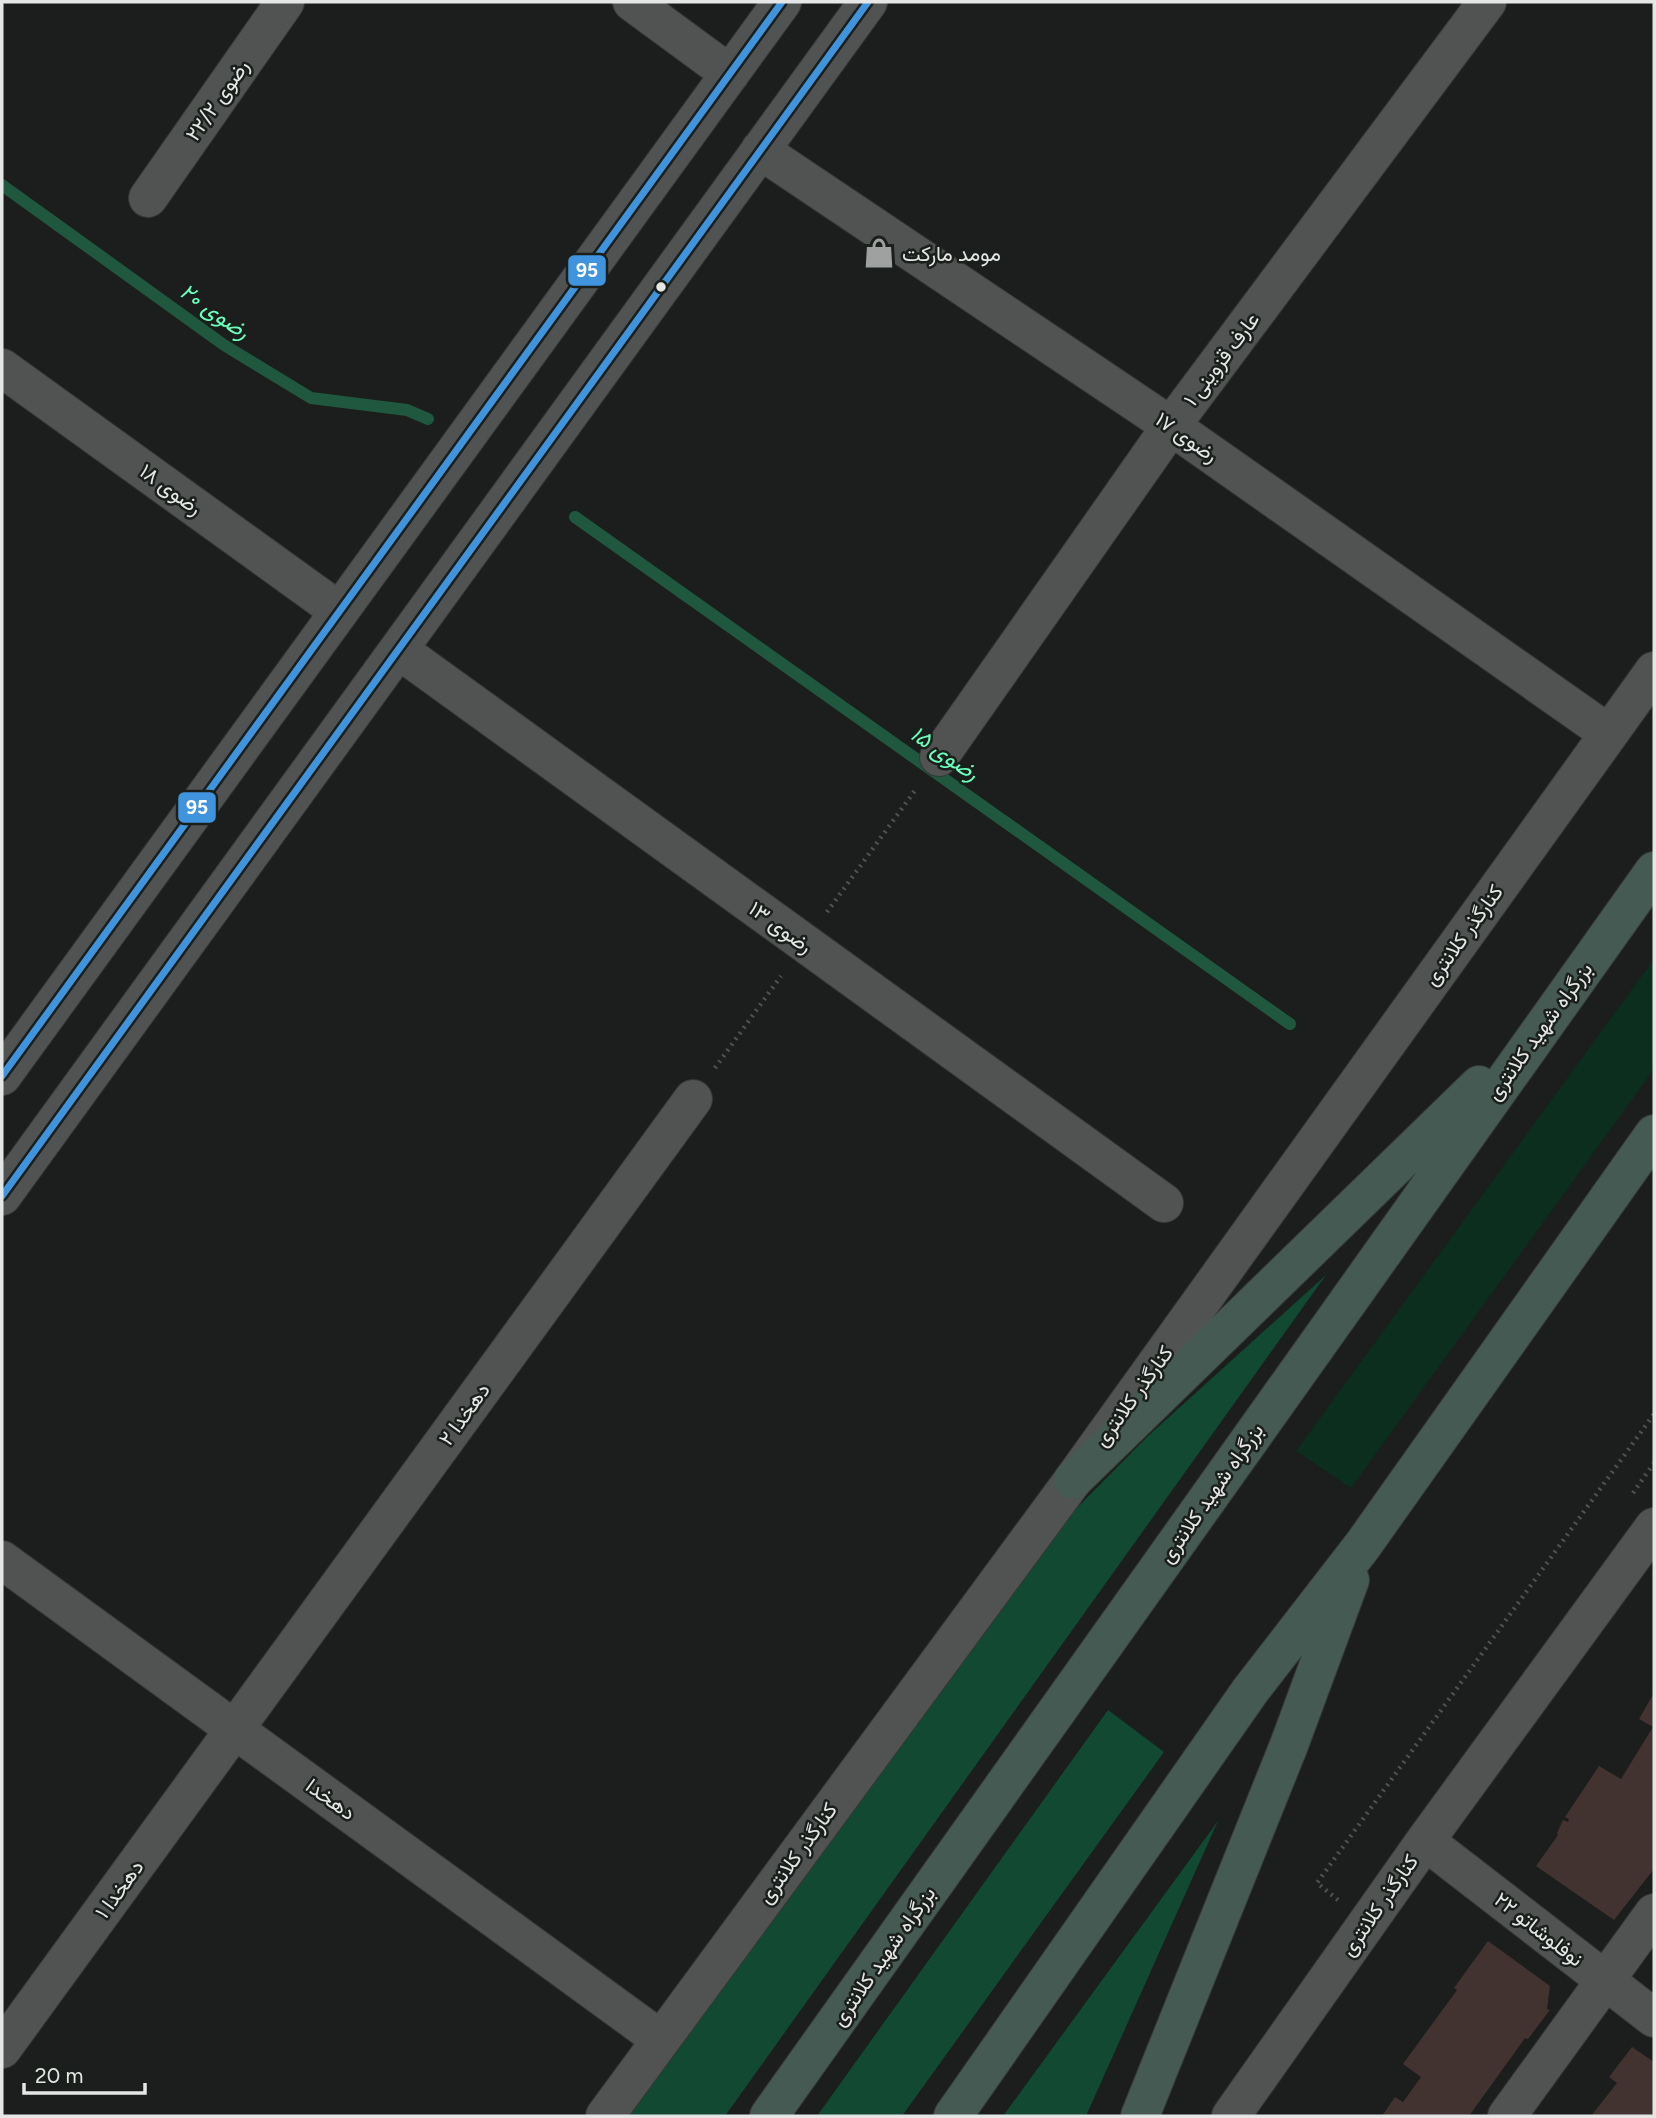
<svg xmlns="http://www.w3.org/2000/svg" width="1656" height="2118" font-family="Figtree,Vazirmatn,sans-serif">
	<rect width="100%" height="100%" fill="#1b1e1c"/>
	<path fill="#0b2e1f" d="M1654 959V1069L1351 1488 1296 1451Z"/>
	<path fill="#114933" d="M1326 1275 725 2116H627L1060 1525 1147 1437Z
		M1108 1710 1164 1752 902 2116H817Z
		M1218 1821 1086 2116H1003Z"/>
	<g fill="none" stroke-linecap="round" stroke-linejoin="round">
		<path stroke="#20573f" stroke-width="12" d="M2 185 224 345 311 398 407 410 428 419
			M575 517 1290 1024"/>
	</g>
	<path fill="#433330" d="M1654 1693V1869L1614 1920 1536 1866 1558 1835 1557 1833 1563 1820 1568 1822 1569 1819 1565 1817 1599 1766 1621 1779 1653 1727 1639 1719Z
		M1488 1941 1550 1986 1547 2009 1550 2010 1528 2039 1525 2038 1469 2116H1382L1395 2097 1403 2102 1421 2077 1403 2064 1457 1990 1454 1988Z
		M1632 2047 1654 2062V2116H1591L1617 2083 1609 2077Z"/>
	<g fill="none" stroke-linecap="round" stroke-linejoin="round">
		<g stroke="#353836" stroke-width="40">
			<path id="minor" d="M632 2 730 74
				M760 150 1171 426 1608 733
				M148 198 285 2
				M2 368 339 611
				M399 650 1164 1203
				M939 757 1171 426 1487 2
				M2 1076 782 2
				M2 1196 868 2
				M2 1560 660 2039
				M1425 1841 1654 2018
				M2 2049 693 1099
				M605 2116 1073 1480 1654 671
				M1231 2116 1425 1841 1654 1527
				M1507 2116 1654 1913"/>
		</g>
		<g stroke="#353836" stroke-width="40">
			<path id="highway" d="M1073 1480 1479 1085
				M769 2116 1654 871
				M953 2116 1250 1691 1363 1545 1654 1134
				M1140 2116 1289 1745 1350 1580"/>
		</g>
		<path stroke="#505150" stroke-width="4.5" stroke-dasharray="2 5" stroke-linecap="butt" d="M827 912 916 789
			M715 1068 781 976
			M1633 1493 1654 1463
			M1338 1900 1317 1883 1654 1414"/>
		<use href="#minor" stroke="#515352" stroke-width="38"/>
		<use href="#highway" stroke="#455a52" stroke-width="38"/>
		<g stroke="#1a1f1c" stroke-width="12">
			<path id="bus-1" d="M2 1076 782 2
				M2 1196 868 2"/>
		</g>
		<use href="#bus-1" stroke="#4094de" stroke-width="7"/>
	</g>
	<defs>
		<g id="shop-bare" transform="scale(2.415)"><path d="M-5-2.5h2.3a2.7 3.5 0 0 1 5.4 0H5L5.5 6h-11ZM-1.5-2.5h3a1.5 2.3 0 0 0-3 0Z" fill="#9ea19f" stroke="#1a1f1c" stroke-width="2.5" paint-order="stroke"/></g>
	</defs>
	<g fill-rule="evenodd">
		<use href="#shop-bare" x="879" y="253"/>
	</g>
	<circle fill="#e4e7e5" stroke="#1a1f1c" stroke-width="2.5" cx="661" cy="287" r="6"/>
	<g text-anchor="middle" dominant-baseline="central" stroke-width="5" stroke-linejoin="round" paint-order="stroke">
		<g font-size="21" fill="#e4e7e5" stroke="#1a1f1c">
			<text transform="translate(217 100) rotate(-55)">رضوی ۲۲/۲</text>
			<text transform="translate(1221 359) rotate(-53)">عارف قزوینی ۱</text>
			<text transform="translate(1187 437) rotate(35)">رضوی ۱۷</text>
			<text transform="translate(171 489) rotate(36)">رضوی ۱۸</text>
			<text transform="translate(781 927) rotate(36)">رضوی ۱۳</text>
			<text transform="translate(1463 935) rotate(-54)">کنارگذر کلانتری</text>
			<text transform="translate(1539 1031) rotate(-54)">بزرگراه شهید کلانتری</text>
			<text transform="translate(1133 1396) rotate(-54)">کنارگذر کلانتری</text>
			<text transform="translate(464 1414) rotate(-54)">دهخدا ۲</text>
			<text transform="translate(1211 1493) rotate(-55)">بزرگراه شهید کلانتری</text>
			<text transform="translate(331 1799) rotate(36)">دهخدا</text>
			<text transform="translate(797 1853) rotate(-54)">کنارگذر کلانتری</text>
			<text transform="translate(119 1889) rotate(-54)">دهخدا ۱</text>
			<text transform="translate(1379 1905) rotate(-55)">کنارگذر کلانتری</text>
			<text transform="translate(1539 1929) rotate(38)">نوفلوشاتو ۲۲</text>
			<text transform="translate(883 1956) rotate(-55)">بزرگراه شهید کلانتری</text>
		</g>
		<g font-size="21" fill="#e4e7e5" stroke="#1a1f1c" text-anchor="start">
			<text x="902" y="253">مومد مارکت</text>
		</g>
		<g font-size="23" font-style="italic" fill="#6affbd" stroke="#1a1f1c">
			<text transform="translate(215 311) rotate(35)">رضوی ۲۰</text>
			<text transform="translate(945 753) rotate(35)">رضوی ۱۵</text>
		</g>
	</g>
	<g stroke="#1a1f1c" stroke-width="2.5">
		<rect x="567" y="254" width="40" height="33" rx="7" fill="#4094de"/>
		<rect x="177" y="791" width="40" height="33" rx="7" fill="#4094de"/>
	</g>
	<g font-size="19" text-anchor="middle" font-weight="bold" fill="#fff">
		<text x="587" y="277">95</text>
		<text x="197" y="814">95</text>
	</g>
	<rect width="1656" height="2118" fill="none" stroke="#e4e7e5" stroke-width="7"/>
	<path d="M24 2083v10h121v-10" fill="none" stroke="#e4e7e5" stroke-width="3.5"/>
	<text x="35" y="2083" font-size="21" fill="#e4e7e5" stroke="#1a1f1c" stroke-width="5" paint-order="stroke">20 m</text>
</svg>
